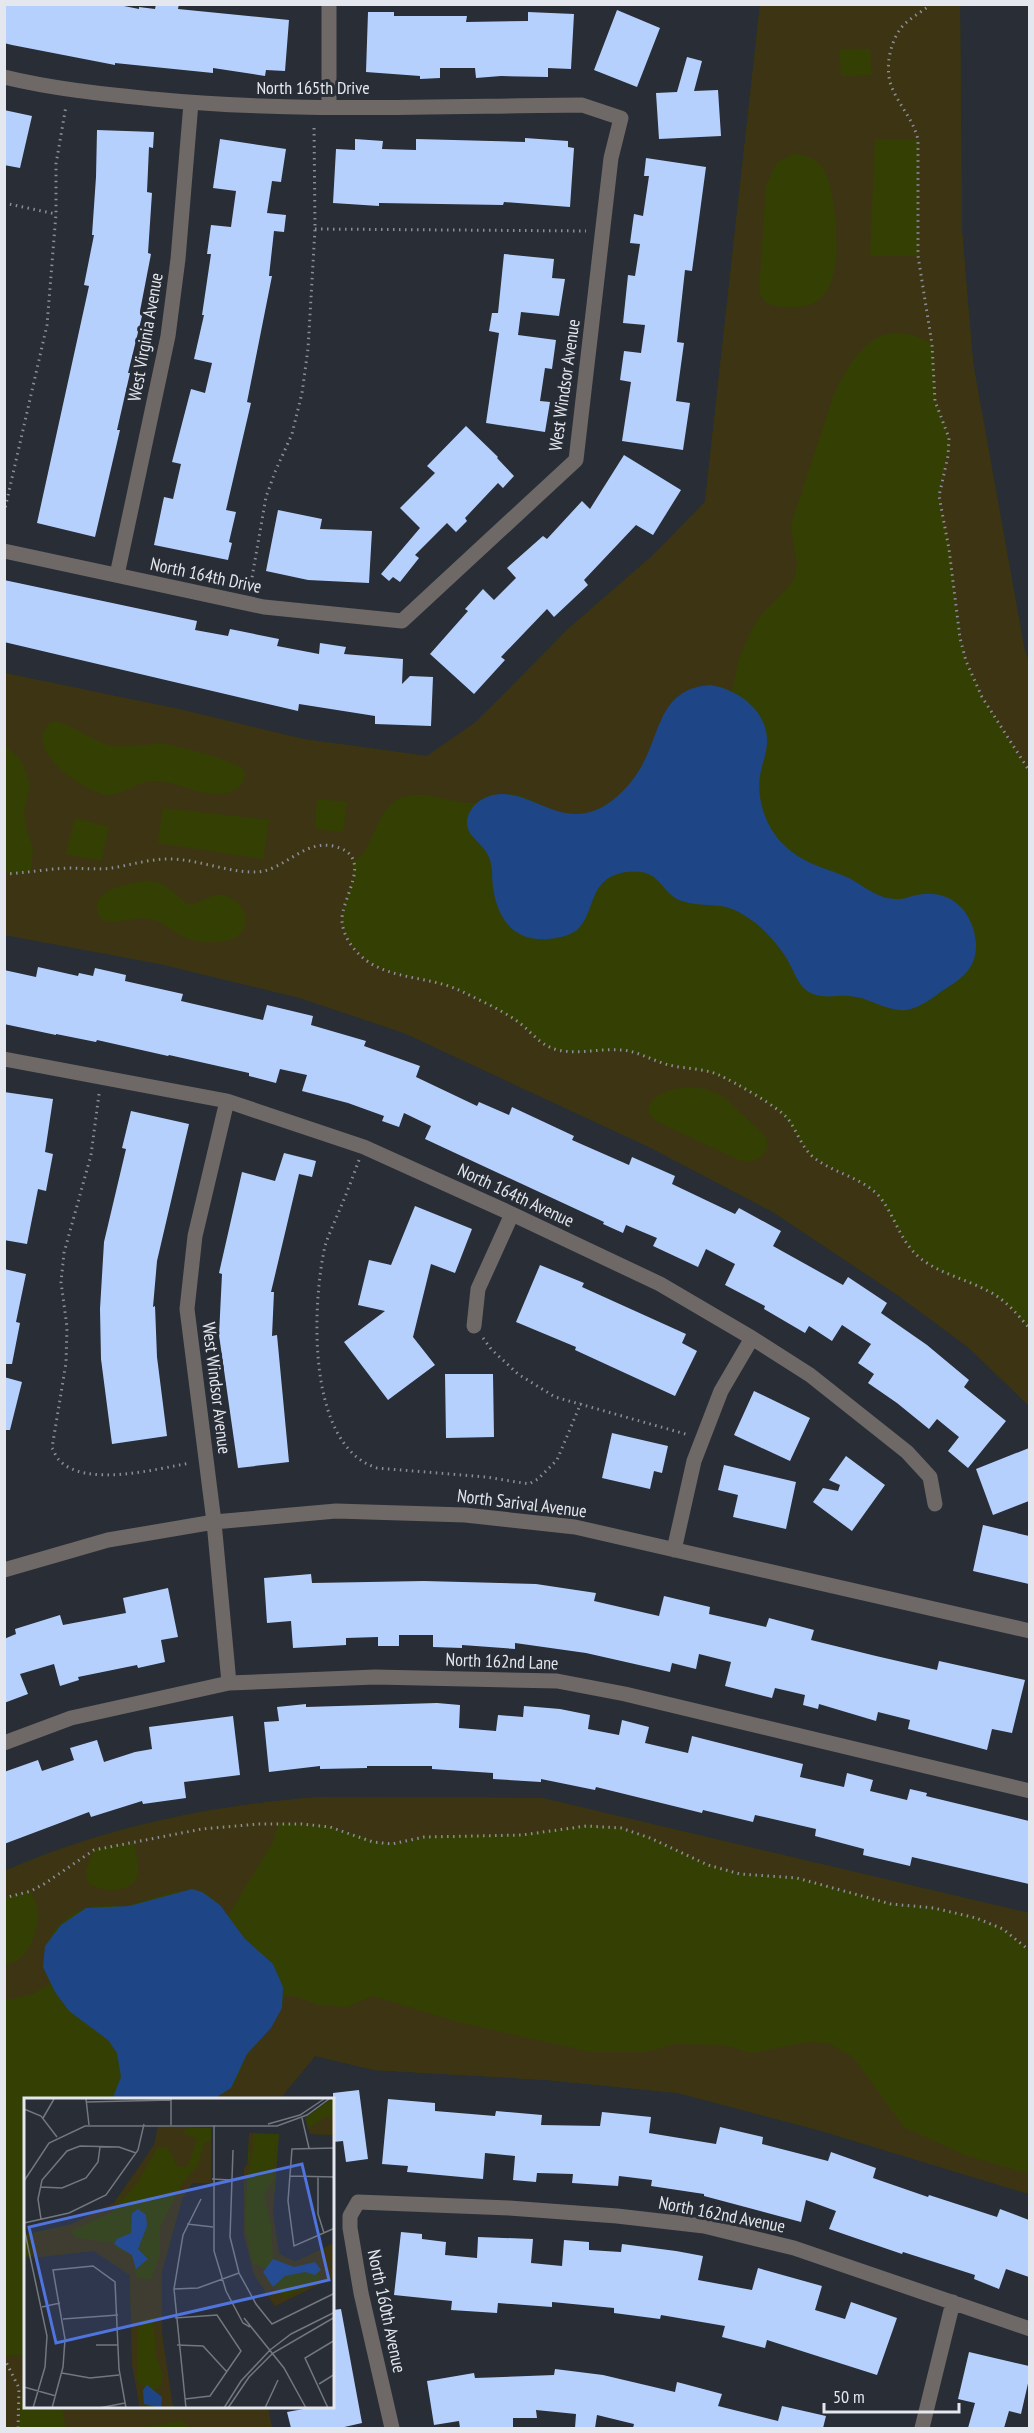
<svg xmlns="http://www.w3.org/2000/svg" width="1034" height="2433" font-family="'PT Sans Narrow',sans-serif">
	<rect width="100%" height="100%" fill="#282d36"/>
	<path fill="#344003" d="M760 5H960L962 231 973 363 1024 647 1030 666 1029 1406 969 1348 899 1296 773 1212 649 1147 404 1033 300 998 160 964 5 935 4 673 183 710 303 739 427 756 476 722 568 629 652 556 705 502Z
		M320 1797 542 1798 1029 1913V2194L818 2130 678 2093 547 2080 374 2070 315 2056 279 2100H26V2408H268L272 2428H5L4 1871C105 1827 211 1805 320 1797Z"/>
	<path fill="#3d3414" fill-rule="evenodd" d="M760 5H960L962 231 973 363 1024 647 1029 666V772L982 697 966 661 960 638 949 549 940 506V485L949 446 946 429 935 401 932 344C881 314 855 350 834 394L791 525 797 564 795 576 789 586 761 615 753 627 739 659 732 691 721 686C697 709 671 731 648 756 643 761 641 769 636 775 624 793 604 811 582 814 557 818 539 800 517 795 507 793 495 794 485 798 481 800 478 803 473 803 450 804 424 788 401 798 372 812 378 847 353 862L355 877 344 908 342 924 351 945 369 962 393 973 433 981 460 990 515 1020 550 1048 575 1053 622 1050 643 1055 669 1065 710 1072 731 1081 781 1111 811 1156 859 1181 877 1194 912 1251 940 1271 990 1292 1011 1307 1029 1329V1406L969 1348 899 1296 773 1212 649 1147 404 1033 300 998 160 964 5 935V874L31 872 33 847 26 828 24 812 30 785 24 767 19 758 5 746V673L183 710 303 739 427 756 476 722 568 629 652 556 705 502ZM870 49 871 75 841 76 840 50ZM875 139 918 140V256H870ZM793 154C805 154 817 158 824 170 837 195 844 273 824 295 815 306 799 308 786 307 773 306 765 305 759 293L766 186 776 163ZM55 721C74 725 88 739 106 744 125 750 143 743 162 744 180 746 229 759 243 769L245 774 243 783C217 810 182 779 152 781 137 782 123 795 108 795 86 794 21 749 50 723ZM317 799 347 802 343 832 315 829ZM163 808 269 820 263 859 158 843ZM75 818 109 827 101 861 66 854ZM151 881 163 884 187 904C200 906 209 893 222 895 247 899 256 932 229 940 213 944 193 943 179 934 169 928 162 922 151 919 134 915 114 927 100 918 84 889 132 882 151 881ZM686 1087 706 1089 723 1096 766 1137C771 1155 757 1163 741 1161L658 1122 649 1115C645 1095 671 1089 686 1087Z
		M320 1797 542 1798 1029 1913V1951L1003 1929 976 1918 934 1908 891 1904 797 1878 740 1874 708 1865 650 1838 621 1828 586 1826 522 1835 424 1837 405 1842 381 1843 330 1827 279 1823 273 1842 228 1916C222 1907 212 1895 201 1892 179 1886 154 1899 133 1904 120 1908 105 1904 91 1907 56 1914 33 1951 50 1984L32 1994 5 2001V1964C28 1964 40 1929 37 1909 36 1903 33 1897 31 1891L5 1898V1871C105 1827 211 1805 320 1797ZM134 1843C135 1853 139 1863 138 1872 136 1894 103 1893 89 1884L86 1871 94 1850Z
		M284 1995 295 1996 319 2005 346 2007 373 1996 458 2022 591 2052H646L675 2044 725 2045 750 2053 808 2042 828 2043 853 2057 904 2127 965 2155 1029 2174V2194L818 2130 678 2093 547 2080 374 2070 315 2056 279 2100H212C218 2096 226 2093 231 2087 240 2079 241 2064 248 2054 262 2029 279 2028 284 1995Z
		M5 2355H25V2396L21 2397 18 2428H5Z
		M62 2408H268L272 2428H190L181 2421 140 2428H66Z"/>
	<path fill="#1e4586" d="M710 685C738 689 768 711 767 742 767 752 763 761 761 771 755 796 765 827 784 845 801 862 821 867 842 875 861 882 875 899 896 899 903 900 910 896 917 895 951 888 973 911 976 943 977 967 963 978 945 989 933 997 921 1008 906 1010 887 1012 869 997 849 996 835 995 819 1000 806 990 797 983 793 969 787 959 774 938 751 914 726 907 712 904 696 906 682 901 660 894 662 867 627 872 587 877 597 912 577 930 569 936 558 938 549 939 506 943 492 907 492 871 491 842 465 841 467 820 468 813 473 806 478 802 511 778 543 815 577 814 601 814 623 794 636 775 662 739 655 689 710 685Z
		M192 1889 202 1892 220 1905 245 1939 273 1964 283 1987 282 2008 271 2028 247 2054 231 2088 212 2100H112L121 2077 117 2053 108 2040 69 2011 55 1992 43 1967 45 1946 61 1925 86 1908 129 1906Z"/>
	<path fill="#b6d0fe" d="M4 4H114L139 9V7L155 9 156 4H179L178 9 289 20 285 71 266 70 265 76 213 68V73L115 63V65L12 45 4 43Z
		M617 10 660 28 637 87 594 70Z
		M368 12H394V16H467L466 22 528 21V12L574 14 571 69 548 68V77L501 76 476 78 475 68H440V78L420 79V76L366 72Z
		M687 57 702 61 694 91 718 90 721 136 659 139 656 93 677 92Z
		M4 110 32 116 20 168 4 165Z
		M97 130 154 132 153 148 149 147 147 192 152 193 148 253 151 254 140 311 143 312 128 373H130L117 430H120L95 537 37 523 89 286 84 285 94 235H92L96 177Z
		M525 138 568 141V147L574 148 570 207 504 202 503 205 379 203V206L333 203 336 149 355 150V139L383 141 382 149 416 150V139L525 142Z
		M220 139 286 149 281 182 272 181 267 213 286 215 284 232 274 231 269 276H272L247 402 251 403 226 510 236 512 229 542 232 543 228 560 154 545 164 497 173 499 181 464 172 462 191 389 205 393 212 363 194 359 204 315H202L211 254H207L211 225 231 227 236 191 213 188Z
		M646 158 706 167 692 271 685 270 677 342 684 343 676 401 690 403 683 450 622 441 631 382 620 380 624 351 641 353 645 325 623 323 628 275 635 276 640 244 630 243 634 214 643 216 649 176H644Z
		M504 254 554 259 552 278 565 279 559 316 521 312 518 335 556 340 552 369 545 368 540 401 550 402 545 432 486 423 499 333 489 331 492 313H498Z
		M466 426 498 457 497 458 514 476 503 488 498 483 465 518 467 521 456 532 447 523 415 555 419 558 400 582 393 577 389 581 381 574 420 528 400 508 435 473 427 466Z
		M624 455 681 490 653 535 636 525 584 580 588 585 554 617 547 609 501 657 505 660 474 694 430 654 468 611 465 609 483 589 494 600 516 578 507 568 543 536 547 539 582 501 590 509Z
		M278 510 322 519 320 529 372 531 369 583 308 580 266 571Z
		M4 580 197 621 195 630 228 636 230 629 279 639 277 646 319 654 320 643 346 647 344 654 403 659 402 684 410 676 433 677 431 726 375 724V716L299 704 298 711 4 642Z
		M38 967 78 976 79 973 93 976 95 968 126 975 125 981 183 994 181 1001 263 1020 267 1005 313 1016 311 1025 366 1041 364 1046 420 1066 416 1077 477 1106 479 1102 509 1115 512 1107 574 1136 572 1140 629 1165 632 1157 675 1176 672 1184 735 1214 739 1208 781 1231 773 1246 843 1285 848 1277 887 1303 881 1313 927 1345 969 1380 964 1387 1006 1421 968 1468 948 1451 959 1437 937 1419 929 1429 897 1403 868 1383 874 1374 858 1363 871 1344 842 1325 832 1341 809 1326 805 1333 764 1309 765 1306 725 1285 735 1264 706 1249 698 1267 653 1246 657 1238 626 1225 623 1233 603 1224 604 1222 425 1139 431 1126 404 1113 399 1127 382 1121 384 1116 348 1103 302 1091 307 1075 280 1069 276 1083 249 1076V1073L169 1055 168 1056 97 1040 96 1042 56 1034V1035L4 1024V970L36 977Z
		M4 1092 53 1099 45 1152 53 1154 46 1191 38 1189 27 1244 4 1240Z
		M131 1111 189 1124 157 1261 153 1307 155 1306 157 1357 167 1436 112 1444 101 1359 100 1309 104 1242 126 1149 122 1148Z
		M284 1153 316 1161 312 1177 299 1174 271 1292H274L272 1336 277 1335 289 1462 238 1468 219 1335 222 1274 219 1273 242 1172 275 1181Z
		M415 1206 472 1229 455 1273 431 1264 413 1337 435 1365 388 1400 344 1342 385 1311 358 1305 369 1260 391 1265Z
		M540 1265 584 1283 582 1287 686 1334 682 1343 697 1351 675 1396 575 1350 576 1347 516 1322Z
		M4 1269 26 1274 16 1322 20 1323 12 1364H4Z
		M445 1374H493L494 1437 446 1438Z
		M4 1377 22 1382 10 1430H4Z
		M754 1391 810 1418 790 1461 734 1435Z
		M612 1433 668 1446 662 1473 654 1471 650 1489 602 1478Z
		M1029 1448V1501L993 1515 976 1469Z
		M846 1456 885 1485 852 1531 813 1502 823 1488 838 1491 840 1485 829 1480Z
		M724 1465 796 1482 786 1529 733 1517 738 1495 718 1490Z
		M983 1525 1029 1536V1584L973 1571Z
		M311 1574 312 1583 424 1581 536 1584 596 1593 594 1601 659 1616 664 1596 710 1607 709 1614 766 1627 769 1618 814 1630 811 1640 876 1656 937 1670 939 1661 1025 1680 1012 1733 992 1729 987 1750 908 1729 910 1720 878 1712 876 1721 819 1704 818 1709 803 1705 805 1695 775 1688 772 1698 725 1686 731 1662 699 1654 696 1669 672 1663 670 1672 586 1653 515 1643V1649L462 1645V1648L433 1647V1635H399V1646H378V1637L346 1638V1645L293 1648 291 1621 267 1623 264 1578Z
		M168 1588 178 1637 161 1640 165 1662 138 1668 137 1665 78 1677 79 1680 60 1686 54 1664 20 1674 28 1694 4 1703V1639L16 1634 15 1629 60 1615 63 1625 126 1613 123 1598Z
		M437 1703 460 1705 459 1728 496 1731 498 1715 523 1717 524 1706 560 1709 590 1715 588 1729 619 1735 622 1720 649 1727 645 1743 688 1753 692 1736 803 1764 800 1777 844 1787 847 1773 873 1780 870 1791 907 1800 910 1789 927 1793 926 1796 1029 1821V1884L912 1857 910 1866 863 1855 864 1849 815 1836 816 1829 755 1815 753 1822 703 1810 702 1813 596 1787 595 1790 541 1779V1782L493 1779V1773L432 1769V1766H367V1768L320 1769V1766L269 1772 264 1722 279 1721 277 1707 306 1704V1707Z
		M233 1716 240 1775 184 1782 186 1798 143 1804 142 1801 91 1817 89 1812 4 1844V1772L38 1760 42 1771 74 1760 70 1748 97 1740 104 1762 135 1752 152 1749 149 1727Z
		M359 2090 368 2159 346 2162 343 2141 333 2142V2093Z
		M388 2099 435 2103V2111L495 2116 496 2111 542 2115 541 2125 600 2126 602 2112 651 2117 649 2133 716 2144 720 2127 763 2137 762 2144 828 2161 831 2152 876 2168 873 2178 928 2197 929 2195 997 2217 1000 2209 1029 2220V2277L1006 2269 999 2289 974 2279 975 2275 903 2252 902 2254 829 2229 836 2211 806 2200 801 2222 704 2196V2194L651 2186 652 2180 619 2176 618 2186 572 2183 573 2174 537 2173 536 2182 513 2180 515 2156 485 2153 483 2179 407 2172 408 2166 382 2164Z
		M401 2232 422 2234V2239L446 2242 445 2255 477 2258 478 2237 533 2239 531 2263 562 2266 564 2240 589 2242V2250L621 2252 622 2244 676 2251 703 2256 698 2280 752 2290 758 2268 822 2286 815 2310 845 2319 851 2302 897 2318 877 2375 767 2340 765 2348 722 2337 725 2326 661 2315 660 2319 614 2313V2308L552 2302V2307L498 2303 497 2313 451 2310 452 2301 394 2295Z
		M341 2309 362 2423 340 2428H291L287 2412 309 2408H333V2310Z
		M969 2352 1029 2366V2379L1021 2414 1009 2411 1004 2428H968L975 2403 958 2399Z
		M555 2369 603 2375 675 2392 677 2382 722 2394 718 2406 778 2421 782 2406 826 2416 823 2428H633L634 2424 597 2415 595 2428H575L576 2414 536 2410 537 2418H513V2428H460L459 2421 434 2425 427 2381 474 2373 475 2378 554 2375Z"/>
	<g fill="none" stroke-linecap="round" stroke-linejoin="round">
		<path stroke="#8a8e95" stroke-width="3" stroke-dasharray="1.5 4.5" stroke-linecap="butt" d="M931 4C921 13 909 18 901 28 889 44 884 72 893 90 901 108 914 121 918 140V256L932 344 935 401 949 438 948 456 939 496 949 549 960 638 966 661 982 697 1030 772
			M4 203 56 214
			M315 229 586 231
			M4 513 47 325 56 214V164L66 106
			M250 589 266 497 275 472 292 434 302 393 308 349 315 229 314 124
			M4 874C26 873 47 869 68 868 83 868 98 870 112 868 131 865 149 859 169 859 198 859 228 873 257 872 285 870 303 840 333 846 377 856 340 898 342 922 344 939 356 954 370 963 398 980 432 977 461 991 479 1000 500 1009 517 1021 531 1031 540 1046 558 1050 579 1055 600 1048 621 1050 638 1051 653 1061 669 1065 685 1069 703 1068 719 1075 734 1082 779 1107 788 1119 797 1131 801 1146 812 1156 832 1173 859 1176 878 1195 895 1214 899 1241 920 1258 940 1274 966 1279 988 1291 1006 1300 1017 1314 1030 1329
			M99 1094 91 1155 64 1253 61 1282 67 1327 66 1363 52 1448C54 1451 56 1457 59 1460 85 1488 156 1469 190 1463
			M359 1160C352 1179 345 1198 337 1216 333 1226 328 1236 325 1246 312 1304 306 1446 377 1468L486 1477 529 1484 538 1479 557 1460 581 1403
			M483 1338 491 1349 518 1374 555 1397 689 1435
			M4 1898 31 1891 44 1884 94 1850 202 1829 259 1824H302L330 1827 373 1842 392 1844 424 1837 522 1835 586 1826 621 1828 650 1838 708 1865 740 1874 797 1878 891 1904 934 1908 976 1918 1003 1929 1030 1951
			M4 2358 19 2388 18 2428"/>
		<path stroke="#6e6866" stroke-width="15" d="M4 77C53 89 104 94 153 99 295 113 439 106 582 105L621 118 611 158 576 460 402 621 264 607 4 551
			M329 107V4
			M117 575 168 336 178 259 191 103
			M4 1059 227 1101 364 1147 512 1214 660 1284 752 1338 810 1375 907 1452 930 1477 935 1504
			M227 1101 195 1236 187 1309 214 1522 229 1683
			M474 1326 478 1289 512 1214
			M674 1550 694 1461 721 1391 752 1338
			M4 1570 108 1540 214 1522 336 1511 465 1515 575 1527 1030 1631
			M4 1743 71 1718 229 1683 375 1677 557 1681 625 1694 1030 1791
			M392 2428 361 2293 350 2228V2216L358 2202 509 2208 617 2216 704 2226 794 2248 1030 2329
			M922 2428 953 2302"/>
	</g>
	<g text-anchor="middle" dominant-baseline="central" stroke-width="6" stroke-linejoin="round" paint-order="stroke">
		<g font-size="18" fill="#e4e7ed" stroke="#282d36">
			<text x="313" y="87">North 165th Drive</text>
			<text transform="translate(145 337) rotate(-80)">West Virginia Avenue</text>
			<text transform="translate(564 385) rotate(-82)">West Windsor Avenue</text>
			<text transform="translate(206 575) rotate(12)">North 164th Drive</text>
			<text transform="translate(516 1195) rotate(25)">North 164th Avenue</text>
			<text transform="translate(217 1388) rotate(83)">West Windsor Avenue</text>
			<text transform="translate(522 1503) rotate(7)">North Sarival Avenue</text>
			<text transform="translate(502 1661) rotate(2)">North 162nd Lane</text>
			<text transform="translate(722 2214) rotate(11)">North 162nd Avenue</text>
			<text transform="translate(387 2311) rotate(78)">North 160th Avenue</text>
		</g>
	</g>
	<g transform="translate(24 2098)">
		<rect width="310" height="310" fill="#282d36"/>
		<path d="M307 1H310V37L286 36 281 20ZM134 28 187 30V85H168L158 101 138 173V237L149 310H116L108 266 106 177 70 153 0 159V137L48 126 88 108 130 47ZM225 35 255 36 249 115 255 156 271 164 310 145V179L251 208 230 176 220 137Z" fill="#344003"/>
		<path d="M302 18 310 20V37L286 36 282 26 287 29ZM134 29H167L158 34 173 41 163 70 152 67 144 49 133 50 114 84 87 115 46 133 53 140 91 145 93 151 108 157 112 179 127 182 136 156V129L158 85 173 69 181 44 187 43V85H168L158 101 138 173V237L149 310H137L135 296 129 292 136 289 139 277 132 259 129 219 117 223 113 235V282L120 290 119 304 123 310H116L108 266 106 177 70 153 9 160 4 138 48 126 92 104 130 47ZM225 35H229V52L222 86 221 128 229 166 241 170 243 181 249 189 253 188 259 200 296 183 294 165 270 169 249 161 247 125 240 99 249 81 252 36 249 115 255 156 271 164 310 145V179L251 208 230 176 220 137V70L225 63Z" fill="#3d3414"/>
		<path d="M114 111 122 117 123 128 114 151 124 161 112 171 108 157 90 146 93 141 107 135 108 115ZM249 161 270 169 291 164 297 172 291 177 281 174 261 178 249 189 239 174ZM123 287 138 299 137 310 120 306 119 292Z" fill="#1e4586"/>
		<path fill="none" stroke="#73777f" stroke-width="1.5" d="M62 1 65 27M62 4 147 2M0 11 17 18 33 39M19 20 30 1M278 20 285 50M244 26 276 17 300 1M147 27V1M190 27V153L202 193 219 225 226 229M311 50 268 51 264 103 270 148 311 130M209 52 206 139 215 175 232 206 248 226 311 195M266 78 311 79M294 79V116L300 135M188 81 206 82M0 83 25 45 61 28H253L283 17 305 1M16 89 38 90 62 80 74 64 76 49M17 121 14 101 18 82 43 53 56 48 95 49 112 55M0 125 45 115 82 97 114 52 120 26M163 126 189 129M0 130 23 238 21 269 9 310M150 191 174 190 215 175M18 209 36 205M151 220 193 217 217 253 186 298 161 301M220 220 260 270 282 310M39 221 94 217M0 225V264M72 247H94M153 247 179 248 203 274M38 275 66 280 95 277M295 286 311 276M0 289 32 298M28 310 39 269 41 241 29 172 69 168 91 184 95 271 102 310M75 310 101 305M162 310 150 191 159 137 177 101M200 310 217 283 246 252 267 236 311 214M204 310 225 279 249 255 311 219M241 310 254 282M304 310 281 260 311 242"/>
		<path fill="#4f74dd" fill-opacity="0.15" stroke="#4f74dd" stroke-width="3" d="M278 66 305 182 32 245 5 129Z"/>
		<rect width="310" height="310" fill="none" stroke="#e4e7ed" stroke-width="3"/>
	</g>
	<rect width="1034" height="2433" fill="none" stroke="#e4e7ed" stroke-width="12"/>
	<path d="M824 2403v9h135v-9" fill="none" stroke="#e4e7ed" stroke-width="3"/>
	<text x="833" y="2403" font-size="18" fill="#e4e7ed" stroke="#282d36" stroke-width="4.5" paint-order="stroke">50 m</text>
</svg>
